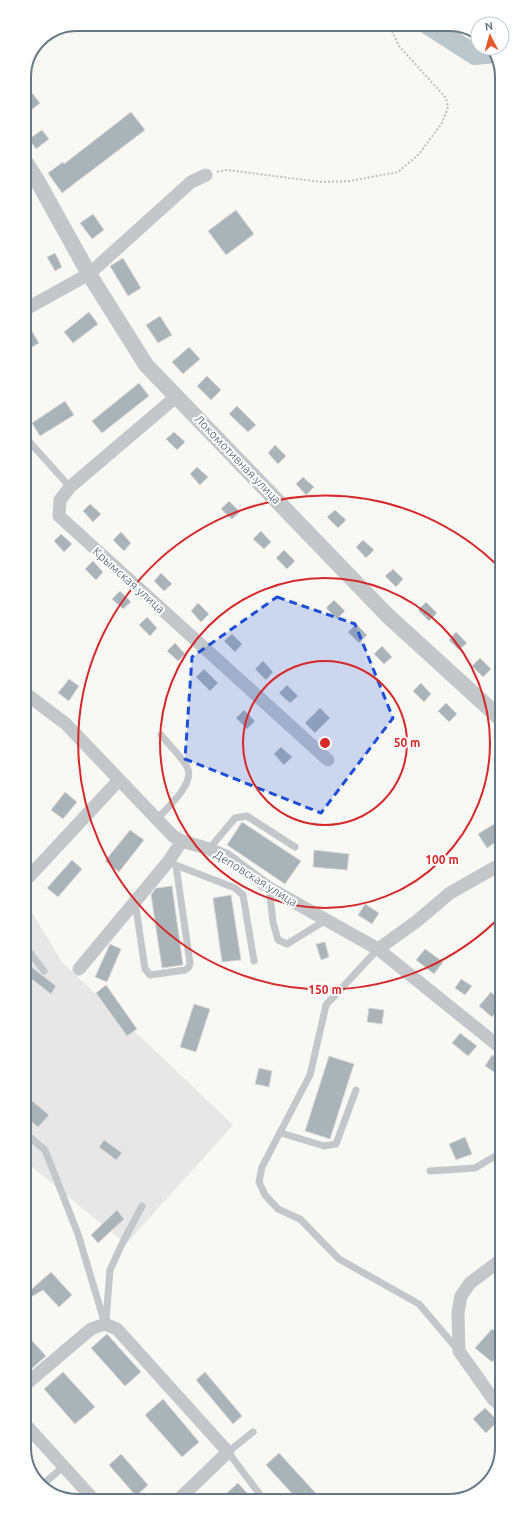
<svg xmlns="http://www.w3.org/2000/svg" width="526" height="1525" font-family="Ubuntu,sans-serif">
	<rect width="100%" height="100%" fill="#f8f8f5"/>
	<path fill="#e6e7e6" d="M25 901 62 962 233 1125 126 1244 25 1161Z"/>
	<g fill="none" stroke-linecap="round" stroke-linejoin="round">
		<path stroke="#bbc7cb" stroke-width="20" d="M427 24 475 55 494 53"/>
	</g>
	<path fill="#aab3b8" stroke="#d9d9d7" d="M24 83 40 103 24 116Z
		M131 112 145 130 62 193 48 173 63 162 64 164Z
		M42 130 49 139 36 149 29 139Z
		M236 210 254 234 226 255 208 231Z
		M93 214 104 230 92 239 80 223Z
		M55 253 62 267 55 271 47 257Z
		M123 258 141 288 128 296 110 266Z
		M89 312 98 324 73 343 64 332Z
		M160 316 172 335 158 343 146 325Z
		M24 318 39 343 29 349 24 341Z
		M189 347 200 359 183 374 172 362Z
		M207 376 221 390 211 400 197 386Z
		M139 383 149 396 102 433 92 421Z
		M65 401 74 415 40 436 32 423Z
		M237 406 256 425 248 432 229 414Z
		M174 432 185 442 177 450 166 439Z
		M275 445 286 456 278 464 268 453Z
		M197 467 208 477 200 485 190 474Z
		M303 477 314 487 306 495 296 484Z
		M229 501 240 512 232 519 221 509Z
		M90 504 101 514 93 522 83 511Z
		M335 510 346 520 338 528 327 517Z
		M261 531 271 542 264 549 253 539Z
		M121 532 131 543 124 551 113 540Z
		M61 534 72 544 64 552 54 541Z
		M363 540 374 550 366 558 356 547Z
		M284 550 295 561 287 569 276 558Z
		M93 561 103 572 96 580 85 569Z
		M393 569 403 579 396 587 385 576Z
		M161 573 172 584 164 591 154 581Z
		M120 591 131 602 123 609 112 599Z
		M334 600 345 611 337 619 326 608Z
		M426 602 437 613 429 621 418 610Z
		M198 603 209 614 201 622 191 611Z
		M147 617 157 628 150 636 139 625Z
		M356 624 367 635 359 643 348 632Z
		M456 632 467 643 459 650 449 640Z
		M232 634 242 644 235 652 224 641Z
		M175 643 185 654 178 661 167 651Z
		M382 646 392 657 384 664 374 654Z
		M480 658 491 669 483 677 472 666Z
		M263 661 273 672 266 680 255 669Z
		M204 669 218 683 210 691 196 677Z
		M69 679 79 686 69 701 58 693Z
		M421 683 431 694 424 702 413 691Z
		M287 685 298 696 290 703 279 693Z
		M446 703 457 714 449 722 438 711Z
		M320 708 330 718 315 733 305 723Z
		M244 710 255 721 247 729 236 718Z
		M281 747 292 757 284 765 274 754Z
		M65 792 77 802 63 819 51 810Z
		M242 822 301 861 285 884 227 845Z
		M494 824 501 834V838L487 848 478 834Z
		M130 830 144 840 119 872 105 861Z
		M314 850 349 854 347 870 313 867Z
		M72 860 82 869 58 897 47 888Z
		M172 886 183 965 162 968 151 895 156 888Z
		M231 895 241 960 222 962 213 898Z
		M365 904 379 913 372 924 358 915Z
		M325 942 329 957 321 960 316 944Z
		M110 944 121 949 107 982 95 977Z
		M425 949 443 962 434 974 416 960Z
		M25 962 56 986 51 994 25 974Z
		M461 979 472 986 465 995 455 988Z
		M106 985 137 1029 127 1036 96 993Z
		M491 992 501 1001V1005L492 1017 479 1006Z
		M194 1004 210 1009 196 1052 180 1047Z
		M369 1008 384 1010 382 1024 367 1022Z
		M460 1033 477 1046 468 1056 452 1043Z
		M492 1055 502 1061V1077L485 1066Z
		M329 1056 354 1064 330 1139 305 1131Z
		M259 1068 272 1071 269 1087 255 1084Z
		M25 1095 49 1115 38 1127 25 1116Z
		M465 1137 472 1154 456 1160 449 1144Z
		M104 1140 122 1153 116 1160 99 1147Z
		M117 1210 124 1219 98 1243 91 1235Z
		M51 1272 72 1295 59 1307 43 1290 26 1300V1277L32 1289Z
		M492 1329 502 1337V1351L492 1362 475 1348Z
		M26 1334 46 1356 29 1371 26 1368Z
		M107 1334 141 1372 125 1386 91 1348Z
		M63 1372 95 1407 75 1424 44 1389Z
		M205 1372 242 1416 233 1424 196 1380Z
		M163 1399 199 1442 182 1457 145 1415Z
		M485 1408 498 1421 486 1433 473 1419Z
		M279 1453 322 1500H298L266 1465Z
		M121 1454 148 1485 136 1496 109 1465Z
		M238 1483 253 1500H219Z"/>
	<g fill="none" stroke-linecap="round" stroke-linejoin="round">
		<path stroke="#bdbfc2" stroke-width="2" stroke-dasharray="2 2" stroke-linecap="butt" d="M217 172 226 170 321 182 350 181 398 172 419 154 442 123 448 107 446 98 399 46 389 24"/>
		<path stroke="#c3c7ca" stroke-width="7" d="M25 437 70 487
			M157 819C167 808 196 783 187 767 182 757 169 745 161 735
			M209 849 235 818 247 816 295 847
			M173 864 235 888 243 895 254 961
			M269 888 273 922 278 940 287 944 326 920
			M135 901 145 969 150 975 185 970 189 967 190 963 176 866
			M25 946 44 971
			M378 949 326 1005 310 1075 262 1167 259 1182 265 1195 278 1209 300 1219 339 1259 419 1304 458 1350
			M25 1133 45 1150 78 1234 105 1324
			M281 1133 324 1146 336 1144 356 1090
			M430 1171 475 1168 502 1152
			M106 1320 110 1270 122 1244 142 1206
			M253 1432 228 1452 264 1500
			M41 1486 63 1467"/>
		<path stroke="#c3c7ca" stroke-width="13" d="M24 310 89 274 191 182 206 175
			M177 396 70 487 60 500 59 516 328 760
			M25 693 66 724 173 836 182 841 209 849 226 856 269 888 378 949 501 1048
			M25 881 119 780
			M378 949 417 921 450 893 501 864
			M79 969 168 862 182 841
			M502 1259 470 1283 461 1296 458 1313 459 1351 493 1399 502 1406
			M26 1384 91 1329 105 1324 117 1329 228 1452 178 1500
			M26 1425 95 1501"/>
		<path stroke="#c3c7ca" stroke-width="16" d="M24 160 37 180 89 274 146 365 387 615 501 719"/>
	</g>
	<path fill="#1d4ed8" fill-opacity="0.2" stroke="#1d4ed8" stroke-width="3" stroke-dasharray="8 5" stroke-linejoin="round" d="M277 597 355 624 393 718 321 813 185 759 192 657Z"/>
	<g fill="none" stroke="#d62828" stroke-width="2">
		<circle cx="325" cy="743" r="82"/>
		<circle cx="325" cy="743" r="165"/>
		<path d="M501 916A247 247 0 1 1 500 568"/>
	</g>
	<g text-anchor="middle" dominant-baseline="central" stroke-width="4" stroke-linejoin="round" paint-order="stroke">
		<g font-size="12" fill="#677886" stroke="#fff">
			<text transform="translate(238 459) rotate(46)">Локомотивная улица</text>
			<text transform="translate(129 580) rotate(42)">Крымская улица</text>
			<text transform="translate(256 878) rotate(32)">Деповская улица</text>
		</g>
	</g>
	<path d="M0 0H526V1525H0ZM77 31H449A46 46 0 0 1 495 77V1448A46 46 0 0 1 449 1494H77A46 46 0 0 1 31 1448V77A46 46 0 0 1 77 31Z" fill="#fff" fill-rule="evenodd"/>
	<path fill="none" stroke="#677886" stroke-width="2" d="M77 31H449A46 46 0 0 1 495 77V1448A46 46 0 0 1 449 1494H77A46 46 0 0 1 31 1448V77A46 46 0 0 1 77 31Z"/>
	<circle cx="325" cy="743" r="6" fill="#d62828" stroke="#fff" stroke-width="2"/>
	<g font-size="12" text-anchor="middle" font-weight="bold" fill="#d62828" stroke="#fff" stroke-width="4" stroke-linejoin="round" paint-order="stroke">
		<text x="407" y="747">50 m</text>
		<text x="442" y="864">100 m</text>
		<text x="325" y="994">150 m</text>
	</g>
	<g transform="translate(490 36) rotate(354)"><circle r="19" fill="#ffffff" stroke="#c2c9cf"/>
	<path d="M0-3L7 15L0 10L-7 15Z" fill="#e45829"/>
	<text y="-6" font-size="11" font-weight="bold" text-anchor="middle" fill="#677886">N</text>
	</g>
</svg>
